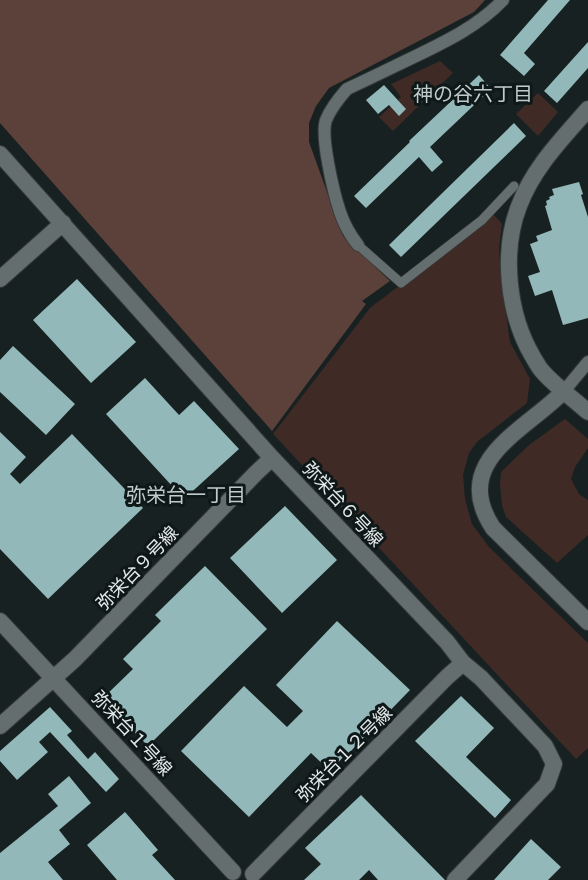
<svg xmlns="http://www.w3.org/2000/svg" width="588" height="880" font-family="'Public Sans','Noto Sans JP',sans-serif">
	<rect width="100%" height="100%" fill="#182121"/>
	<path fill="#3f2a26" d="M440 61 453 73 393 131 379 117 401 97 391 84Z
		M538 93 558 112 538 136 516 114Z
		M493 214 502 224 499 248 501 277 510 342 530 379 527 403 477 442 469 453 463 475 465 499 472 524 489 547 588 643V748L576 759 273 434 370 308Z
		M565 419 588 439V448L575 467 571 479 579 494 588 500V535L557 563 506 517 502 505 500 485 501 472 529 445Z"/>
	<path fill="#5c403a" d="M0 0H485L474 12 329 88 316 106 309 123V142L343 236 390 281 362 301 366 304 272 431 0 123Z"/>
	<path fill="#92b8b9" d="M548 0H570L524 53 535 64 524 76 500 55Z
		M588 42V68L557 103 544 91Z
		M479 75 491 89 430 147 443 162 432 172 419 157 366 208 354 196 410 142 409 141Z
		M384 85 406 109 399 116 389 105 378 114 366 100Z
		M514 123 526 136 401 257 389 245Z
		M579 182 583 194 581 195 588 217V318L563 325 552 290 535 296 528 276 540 272 530 244 538 241 536 236 552 230 545 206 547 205 546 201 550 199 549 197 554 195 552 189Z
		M77 279 136 342 91 383 33 320Z
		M13 346 75 404 46 435 0 392V360Z
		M145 378 179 415 194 401 239 449 184 499 106 414Z
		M0 432 26 457 10 474 20 484 72 434 143 508 48 599 0 549Z
		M285 506 337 560 282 613 230 558Z
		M205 566 267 629 148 746 102 699 133 669 123 659 161 621 155 615Z
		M337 621 410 690 348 754 347 753 330 771 311 753 249 817 181 751 244 686 287 727 303 711 276 685Z
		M461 696 494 728 466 757 511 800 495 818 415 741Z
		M50 707 72 731 67 735 88 759 95 752 119 779 106 792 50 732 39 742 48 752 17 780 0 761V751Z
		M69 776 91 803 59 830 70 844 48 862 63 880H0V853L58 806 48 794Z
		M361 795 445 880H378L369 870 359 880H304L321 864 305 848Z
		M125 812 158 850 152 855 175 880H117L87 845Z
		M531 839 561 867 548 880H494Z"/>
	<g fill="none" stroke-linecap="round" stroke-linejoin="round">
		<g stroke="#363b3c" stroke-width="10">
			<path id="pedestrian" d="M358 245 401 283 482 220 514 186"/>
		</g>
		<g stroke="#363b3c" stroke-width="14">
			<path id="minor" d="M358 245C350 235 344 224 340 212 334 194 320 136 326 120 331 108 339 98 347 89 371 78 395 66 418 55 449 40 479 25 503 0
				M564 391 588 362"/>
		</g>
		<g stroke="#363b3c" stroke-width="18">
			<path id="tertiary" d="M588 109C562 139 533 168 519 206 501 252 508 315 533 357 536 362 539 368 543 372 555 386 574 399 588 412
				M0 154 272 458 447 642 463 663 481 678 545 746 554 764 547 784 455 880
				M0 279 63 223
				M564 391C525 431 449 461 493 528L588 622
				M0 621 233 872
				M0 726 75 659 256 473 272 458
				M253 874 447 677 463 663"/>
		</g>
		<use href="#pedestrian" stroke="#646e6e" stroke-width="9"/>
		<use href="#minor" stroke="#646e6e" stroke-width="12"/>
		<use href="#tertiary" stroke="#646e6e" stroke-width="16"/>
	</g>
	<g text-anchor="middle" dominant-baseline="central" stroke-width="6" stroke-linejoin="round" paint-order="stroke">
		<g font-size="18" fill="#e5eaeb" stroke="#0f1818">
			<text transform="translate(343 504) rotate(47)">弥栄台６号線</text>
			<text transform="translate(137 568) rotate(-46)">弥栄台９号線</text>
			<text transform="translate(132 733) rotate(47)">弥栄台１号線</text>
			<text transform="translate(344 754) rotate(-45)">弥栄台１２号線</text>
		</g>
		<g font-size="20" fill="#bfcaca" stroke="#0f1818">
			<text x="473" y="94">神の谷六丁目</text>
			<text x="186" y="495">弥栄台一丁目</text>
		</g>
	</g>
</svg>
